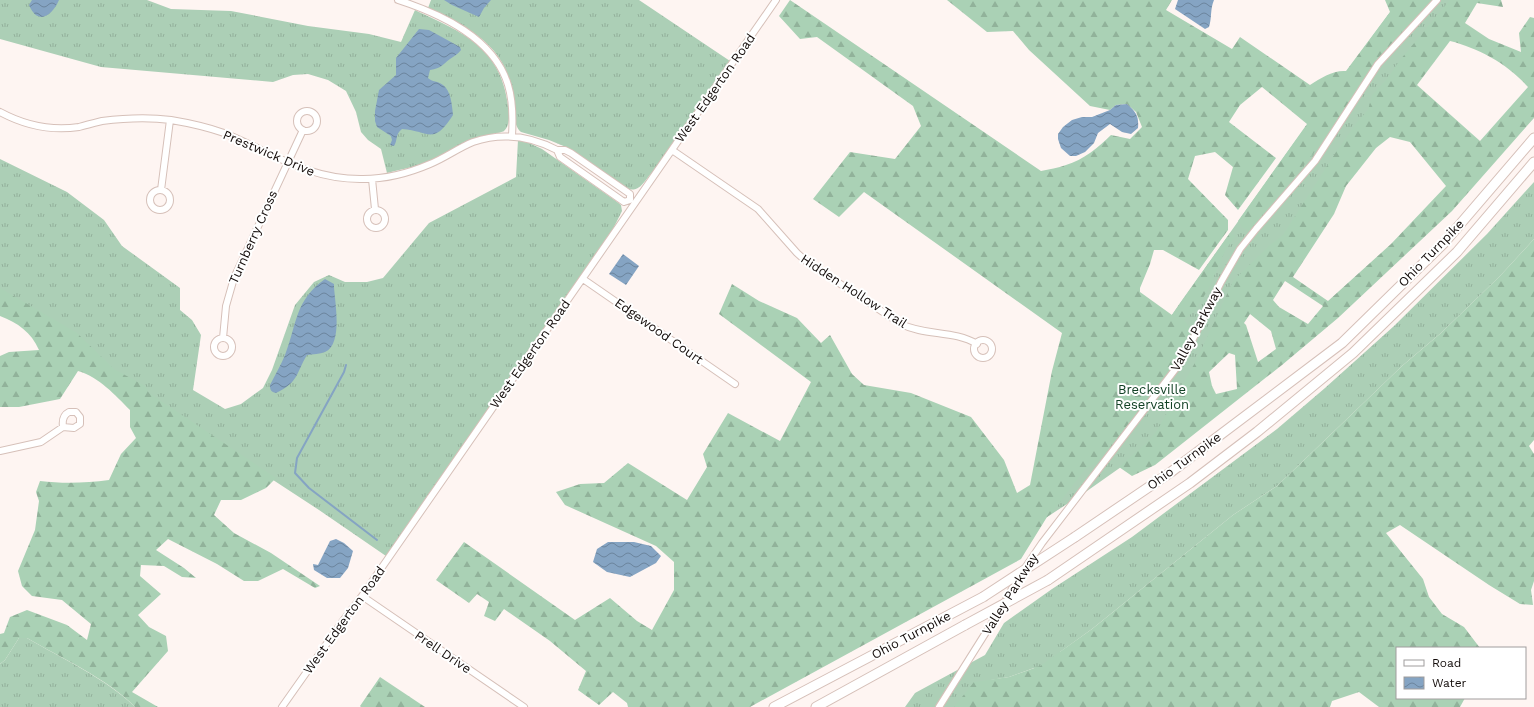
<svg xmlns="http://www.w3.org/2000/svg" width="1534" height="707" font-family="'Work Sans',sans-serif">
	<defs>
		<pattern id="grass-tufts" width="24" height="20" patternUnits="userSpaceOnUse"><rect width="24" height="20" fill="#accfb6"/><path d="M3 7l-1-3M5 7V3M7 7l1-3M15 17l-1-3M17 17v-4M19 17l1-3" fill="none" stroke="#93b09b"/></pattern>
		<pattern id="forest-firs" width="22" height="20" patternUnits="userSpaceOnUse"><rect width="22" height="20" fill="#aad1b5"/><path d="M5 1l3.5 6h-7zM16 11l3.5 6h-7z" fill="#91b29a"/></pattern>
		<pattern id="water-waves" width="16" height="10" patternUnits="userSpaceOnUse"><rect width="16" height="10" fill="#85a4c3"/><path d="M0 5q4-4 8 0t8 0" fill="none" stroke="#6b849d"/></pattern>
	</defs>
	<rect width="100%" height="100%" fill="#fef5f2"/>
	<path fill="url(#grass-tufts)" d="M0 0H147L171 9 231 11 308 26 369 34 401 42 415 10C463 33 500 46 508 105 509 112 511 125 504 131 501 133 481 136 475 138 461 144 448 152 434 159 419 166 403 169 387 173L381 149 368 140 361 132 356 112 346 91 328 80 308 74 293 75 273 82 101 67 0 39Z
		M431 0H639L730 61 655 170C646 176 642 193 628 189L566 147 549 140 521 132C512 124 515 108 513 97 507 46 470 28 428 8Z
		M1399 0H1468L1148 448 1087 491 1024 532 1180 303 1291 147Z
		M518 140 527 142 542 149 616 201 621 205 622 211 611 233 386 556 319 510 0 301V159L67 192 104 220 122 246 180 288V310L192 320 201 335 193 390 225 409 241 404 263 388 272 370 295 305 314 282 329 275 345 282H367L383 278 429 223 516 177Z
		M1534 182V239L1500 276 1441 333 1402 366 1277 486 1233 515 1092 629 1060 652 1141 707 1034 668 1009 677 991 680 972 707H905L915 693 985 655 1004 623 1052 589 1132 537 1277 429 1325 388 1394 326 1487 234Z
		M19 638H27C61 658 107 679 135 707H0V664L5 660Z"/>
	<path fill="url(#forest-firs)" fill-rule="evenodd" d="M790 0 1041 171C1049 169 1058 168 1066 165 1083 160 1099 147 1111 135L1130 139 1142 127 1136 112 1127 104 1116 105 1110 110 1090 106 1029 50 1013 31 987 32 947 0H1172L1166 10 1232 49 1240 37 1310 85C1321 78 1333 70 1346 71L1390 12 1385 0H1432L1383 53 1349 103 1316 150 1249 231 1242 227 1238 221 1307 124 1262 87 1240 105 1229 122 1276 158 1238 210 1225 195 1233 167 1215 152 1195 156 1188 179 1228 220V230L1199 270 1163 250H1154L1150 264 1140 288V292L1172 315 1230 233 1235 236 1225 251 1208 290 1195 310 1184 320 1192 330 1167 374 1150 398 1096 463 1085 469 1051 514 1047 517 1021 559 750 707H628L627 703 613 692 599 705 578 690 586 671 550 641 504 609 495 621 484 616 489 602 477 594 469 603 436 580 464 542 575 620 610 598 637 621 652 630 674 590V562L656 546 565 505 556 492 580 484 604 483 628 463 687 500 707 467 703 454 728 413 780 441 811 382 719 314 732 284 759 301 797 318 821 343 830 335 852 374 864 385 911 393 971 417 1004 460 1017 493 1030 485 1052 371 1062 333 864 192 839 217 813 199 850 152 895 159 921 126 913 106 817 37 800 39 779 16Z
		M1450 0H1501L1503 7 1477 3 1465 23 1489 39 1521 52 1519 33 1530 17 1534 18V118L1452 211 1338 318 1282 365 1155 465 1132 476 1119 467 1148 442 1158 429 1197 359 1233 281 1270 245 1283 235 1336 152 1358 121 1368 110 1372 95 1387 79 1400 60ZM1450 41C1478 48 1508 64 1528 87L1480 141 1417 85ZM1390 137 1410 142 1446 186 1391 244 1328 301 1293 277 1334 214 1346 186 1376 148ZM1285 281 1323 306 1308 324 1279 307 1273 300ZM1250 314 1271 331 1276 349 1258 362 1246 325 1244 323ZM1229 353 1235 355 1237 389 1216 394 1212 386 1209 372Z
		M1534 239V440L1529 446 1534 454V581L1531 590 1533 605 1520 604 1489 585 1400 525 1386 533 1423 579 1429 597 1442 614 1464 627 1480 648H1397V698H1465L1460 707H1379L1359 692 1332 701 1330 707H954L974 682 1009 677 1040 666 1092 629 1233 515 1277 486 1402 366 1441 333 1500 276Z
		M0 288 77 333 114 369 145 386 149 393 276 478 266 488 241 500H221L214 515 234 533 271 553 320 586 315 588 283 569 258 581H244L217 564 168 539 156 550 184 568 196 578 182 577 164 566 141 565 140 576 161 594 138 615 149 627 166 636 168 651 132 692 158 707H135C108 679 61 658 27 638H19L5 660 0 664V634L4 633 10 617 27 610 67 625 87 640 91 624 62 600 32 596 22 586 18 571 35 530 39 501 36 492 40 481C64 484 86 483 109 480L121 454 136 438 130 427V410C115 395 99 377 78 371L60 399 19 407H0V356L9 352 39 350C31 332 18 323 0 316Z
		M380 677 425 707H361L360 706Z"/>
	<path fill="url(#water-waves)" d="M32 0H59C52 16 38 26 29 5Z
		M444 0H491L484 8 479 17 452 5Z
		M1178 0H1214C1210 9 1212 18 1209 27L1205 29 1175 9Z
		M419 29 429 30 460 47 461 50C458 54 454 56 450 59 442 65 442 68 430 70L428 78C432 82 438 81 443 85 451 91 452 105 453 115 433 146 430 131 402 129 395 134 398 140 394 146L390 145 392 140 391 136 377 127 375 121V111L379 90 396 75V58Z
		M1127 104C1136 112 1139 116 1138 128L1131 134 1122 132 1110 124 1098 133 1094 143 1085 152 1076 156H1070L1061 148 1058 139V134L1063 127 1072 120 1082 117H1092L1110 110 1116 105Z
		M623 254 639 266 626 285 609 274Z
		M325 279 334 284V287C335 303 343 344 325 352 320 354 313 354 307 355 296 373 299 382 276 393 271 392 270 390 270 385 275 375 281 365 285 355 297 324 295 300 325 279Z
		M336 539 344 543 353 551 348 568 340 578H327L314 570 313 564 318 565 330 541Z
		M608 542H634L651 546 661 556 656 563 630 577 607 572 593 562 597 549Z"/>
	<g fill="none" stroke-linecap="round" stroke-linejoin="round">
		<path stroke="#85a4c3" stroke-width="2" d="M346 365 344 372 297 458 295 473 309 488 377 540"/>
		<g stroke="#d6c0b9" stroke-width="8">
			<path id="minor" d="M398 0C441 14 494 38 508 85 513 101 513 119 512 136
				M297 121a10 10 0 1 1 20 0a10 10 0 1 1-20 0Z
				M0 112C24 125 52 131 79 127 86 125 94 123 102 121 125 118 149 117 171 120 189 123 207 127 224 133 271 152 308 180 363 179 385 179 409 173 430 164 445 158 458 148 473 142 502 132 530 136 557 150
				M557 150H565L571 153 630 194V200L624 202 560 157Z
				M672 150 758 209 797 253 807 262 901 324C925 336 954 330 977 344
				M372 179 375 209
				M161 190 170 120
				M150 200a10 10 0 1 1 20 0a10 10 0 1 1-20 0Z
				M367 219a9 9 0 1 1 18 0a9 9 0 1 1-18 0Z
				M583 279 735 384
				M214 347a9 9 0 1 1 18 0a9 9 0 1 1-18 0Z
				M223 338 226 306 234 278 303 130
				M974 349a9 9 0 1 1 18 0a9 9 0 1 1-18 0Z
				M69 412H76L80 417V424L74 428 63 427C62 420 63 415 69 412Z
				M0 451 41 442 63 427
				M362 596 524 707
				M282 707 342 622 362 596 776 0
				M939 707 1000 610 1017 580 1042 543 1177 367 1188 349 1221 282 1240 249 1256 229 1315 161 1378 64 1437 0"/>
		</g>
		<g stroke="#d6c0b9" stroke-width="11">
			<path id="highway" d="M1075 537 1171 472 1342 343 1444 243 1534 138
				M1048 580 1190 483 1257 432 1353 353 1457 252 1534 162
				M774 707 983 597
				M816 707 965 625"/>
		</g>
		<use href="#minor" stroke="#fff" stroke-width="6"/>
		<use href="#highway" stroke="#fff" stroke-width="9"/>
		<g stroke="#d6c0b9" stroke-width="11" stroke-linecap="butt">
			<path id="highway-bridge" d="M983 597 1075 537
				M965 625 1048 580"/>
		</g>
		<use href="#highway-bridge" stroke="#fff" stroke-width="9"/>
	</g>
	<g text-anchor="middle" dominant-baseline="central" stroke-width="4" stroke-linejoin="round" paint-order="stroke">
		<g font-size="13" fill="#120b09" stroke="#fff">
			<text transform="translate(715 88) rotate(-55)">West Edgerton Road</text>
			<text transform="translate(269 153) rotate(23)">Prestwick Drive</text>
			<text transform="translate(253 237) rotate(-66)">Turnberry Cross</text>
			<text transform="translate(1431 253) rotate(-46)">Ohio Turnpike</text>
			<text transform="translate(854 291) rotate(33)">Hidden Hollow Trail</text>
			<text transform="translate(1196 329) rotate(-62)">Valley Parkway</text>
			<text transform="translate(659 331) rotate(35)">Edgewood Court</text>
			<text transform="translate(530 354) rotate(-55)">West Edgerton Road</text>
			<text transform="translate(1184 461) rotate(-36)">Ohio Turnpike</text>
			<text transform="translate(1010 594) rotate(-58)">Valley Parkway</text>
			<text transform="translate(344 620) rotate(-54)">West Edgerton Road</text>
			<text transform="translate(911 635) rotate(-28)">Ohio Turnpike</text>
			<text transform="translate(443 652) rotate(34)">Prell Drive</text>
		</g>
		<g font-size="13" fill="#134226" stroke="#fff">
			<text x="1152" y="389">Brecksville<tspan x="1152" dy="15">Reservation</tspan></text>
		</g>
	</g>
	<rect x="1396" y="647" width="130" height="52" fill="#ffffff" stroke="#a09d9d"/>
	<rect x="1404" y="660" width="20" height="6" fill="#ffffff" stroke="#a09d9d"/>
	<text x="1432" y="667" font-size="12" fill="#120b09">Road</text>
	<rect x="1404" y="677" width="20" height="12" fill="url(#water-waves)" stroke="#a09d9d"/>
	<text x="1432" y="687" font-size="12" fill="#120b09">Water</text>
</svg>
